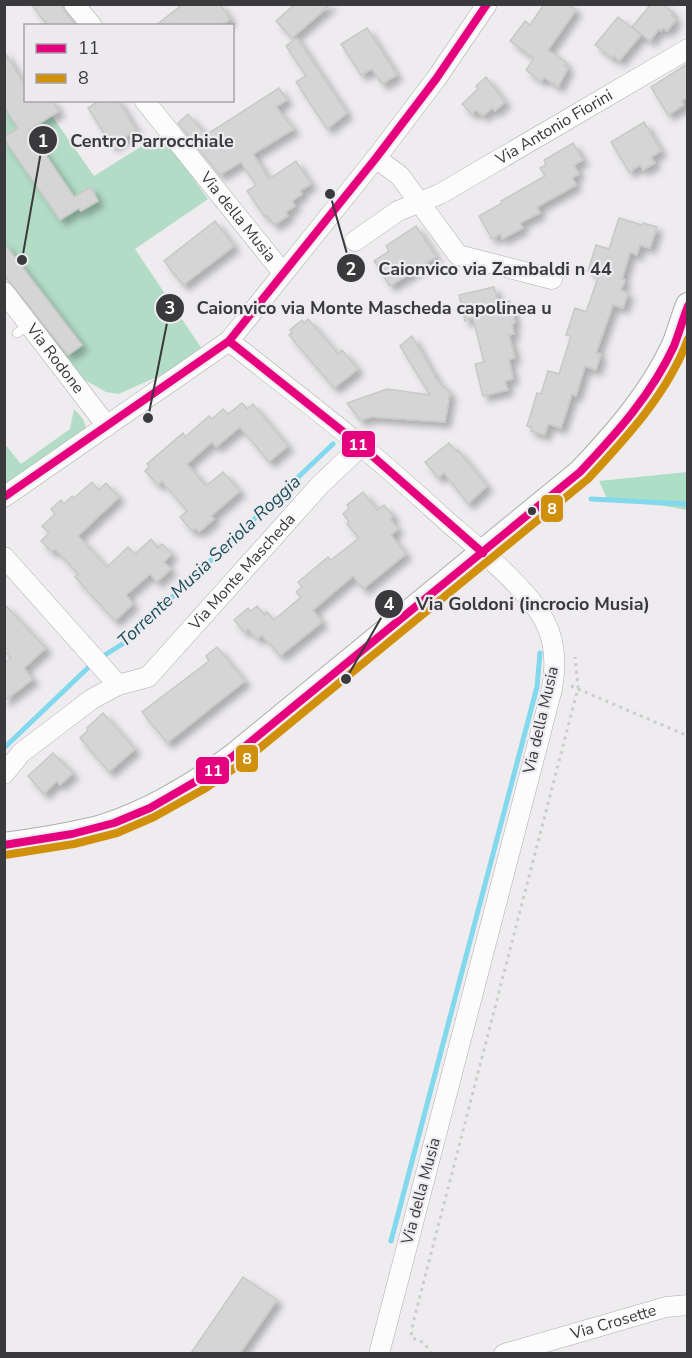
<svg xmlns="http://www.w3.org/2000/svg" width="692" height="1358" font-family="'Nunito Sans',sans-serif">
	<defs>
		<filter id="shadow"><feDropShadow dx="5.5" dy="5.5" stdDeviation="3" flood-color="#0004"/></filter>
	</defs>
	<rect width="100%" height="100%" fill="#eeecef"/>
	<path fill="#b2dcc6" d="M4 106 22 134 52 116 94 176 161 134 208 199 135 249 202 349 181 366 119 394 106 392 83 379 5 275Z
		M74 409 83 419 86 427 77 440 5 488 4 443 21 464 70 429Z"/>
	<path fill="#addfc6" d="M687 472V510L665 506 608 501 599 481Z"/>
	<g fill="none" stroke-linecap="round" stroke-linejoin="round">
		<path stroke="#82d8ec" stroke-width="5" d="M591 499 688 504
			M100 658 124 643 333 444
			M4 748 93 663
			M391 1241 537 687 540 653"/>
	</g>
	<path fill="#d6d5d6" stroke="#c9c8c8" stroke-width="1.5" filter="url(#shadow)" d="M31 4H62L65 12 76 26H48Z
		M183 4H220L230 19 221 26H155Z
		M295 4H331L292 38 276 21Z
		M544 4H568L576 10 548 50 566 62 564 66 568 68 558 87 544 77 541 81 526 70 534 58 510 41 525 21 530 25Z
		M651 4H663L673 13 671 15 676 20 667 31 663 28 661 31 659 29 650 41 632 27Z
		M618 17 641 35 619 61 614 56 612 58 595 45Z
		M367 28 397 75 382 84 372 69 361 75 341 44Z
		M297 38 347 113 327 129 296 82 306 76 286 46Z
		M4 51 26 87V100H52L59 111 29 130 74 197 91 187 98 201 81 211 79 208 60 220 4 139V137L18 128 4 107Z
		M687 64V98L682 101 684 105 668 115 651 87Z
		M486 77 505 102 495 111 492 108 483 116 476 110 472 114 462 104 478 89 476 86Z
		M279 88 287 100 276 107 294 129 253 154 269 179 296 161 311 184 300 191 302 194 292 201 295 206 286 212 288 216 274 225 267 215 265 217 247 191 256 185 241 162 220 175 178 123 188 114 206 135Z
		M100 100H118L136 130 112 146 88 108Z
		M644 122 661 151 651 157 655 163 643 170 640 165 629 172 611 142Z
		M573 143 583 160 574 165 579 174 572 178 576 185 537 207 540 213 520 223 523 228 502 239 500 234 492 239 479 216 502 203 501 201 545 176 540 168 546 165 544 160Z
		M619 218 642 225 643 223 657 227 650 248 640 245 637 255 630 252 622 279 625 280 621 290 628 293 623 308 613 305 596 353 601 354 596 370 585 366 576 396 572 394 561 428 548 424 545 435 531 431 532 428 527 426 537 393 541 394 548 371 559 374 571 336 566 335 575 308 586 312 599 275 588 271 596 245 609 249Z
		M215 221 234 246 183 285 164 261Z
		M416 226 436 257 390 286 374 261 389 251 386 246Z
		M4 243 82 345 68 355 4 275Z
		M494 287 498 303 510 301 515 323 512 324 514 334 509 335 515 358 509 359 513 379 505 381 508 390 483 396 475 364 484 362 473 318 465 321 459 295Z
		M308 319 338 354 342 350 358 369 334 388 289 335 292 333 290 330 302 320 304 323Z
		M412 336 437 380 450 393 445 422 372 417 360 420 347 403 387 389 430 395 400 346Z
		M242 403 247 409 253 404 288 446 269 462 240 427 216 447 212 442 187 464 206 486 223 472 240 491 211 516 214 519 199 532 196 528 192 531 180 517 187 511 162 481 158 485 145 471 149 467 147 464 183 433 185 437 209 416 212 419 223 409 228 414Z
		M449 443 456 451 458 450 487 486 468 504 444 473 438 478 425 462Z
		M92 482 99 490 106 483 119 497 78 536 107 567 128 547 135 554 151 539 158 548 162 544 172 554 164 562 171 569 157 582 150 574 126 595 133 604 115 621 75 577 78 574 55 549 52 552 41 541 49 533 42 526 55 514 51 509 61 500 64 504 72 496 74 498Z
		M363 492 377 510 384 505 393 516 390 519 398 529 391 535 406 554 363 589 353 576 313 610 322 622 280 656 262 635 257 639 248 629 244 632 234 620 248 608 251 611 257 606 265 615 267 612 274 620 301 597 296 592 302 587 298 582 328 557 331 560 359 538 347 524 349 522 343 514 349 508 347 505Z
		M4 604 46 648 24 668 33 679 4 701V663L11 658 4 651Z
		M217 647 245 681 167 743 142 712 209 661 206 656Z
		M103 713 135 749 109 772 80 738 88 730 87 728Z
		M53 753 73 773 60 785 57 781 44 794 28 776Z
		M243 1277 277 1300 240 1353H191Z"/>
	<g fill="none" stroke-linecap="round" stroke-linejoin="round">
		<g stroke="#aeacaf" stroke-width="10">
			<path id="service" d="M17 333 30 324"/>
		</g>
		<g stroke="#aeacaf" stroke-width="21">
			<g id="minor">
				<path d="M74 4 92 26"/>
				<path id="s1" d="M144 100 283 273"/>
				<path d="M376 158 400 176 458 255 552 279"/>
				<path id="s2" d="M355 241 398 211 440 194 688 49"/>
				<path id="s3" d="M4 292 107 426"/>
				<path d="M229 341C273 376 318 410 361 446 392 471 421 498 450 524 478 548 529 590 545 622 556 643 556 666 552 689L379 1354"/>
				<path d="M4 497 229 341 376 158 436 79 487 4"/>
				<path d="M4 557 118 685"/>
				<path id="s4" d="M4 774 21 753 92 699 118 685 148 677 320 485 361 446"/>
				<path id="s5" d="M504 1354 666 1307 688 1305"/>
			</g>
		</g>
		<g stroke="#aeacaf" stroke-width="26">
			<path id="tertiary" d="M4 845C35 841 65 836 95 829 145 815 191 787 232 757L580 472C616 434 652 393 674 345 679 332 683 318 688 305"/>
		</g>
		<path stroke="#cdcccd" stroke-width="3" stroke-dasharray="3 4.5" stroke-linecap="butt" d="M571 686 688 736
			M432 1354 424 1343 411 1337 413 1323 578 688 575 657"/>
		<use href="#service" stroke="#fcfcfd" stroke-width="9"/>
		<use href="#minor" stroke="#fcfcfd" stroke-width="20"/>
		<use href="#tertiary" stroke="#fcfcfd" stroke-width="24"/>
		<g stroke="#eeebf0" stroke-width="12">
			<path id="bus-1" d="M229 341 361 446 483 553
				M4 497 229 341 376 158 436 79 487 4
				M4 845 72 834 114 823 150 808 200 779 232 757 580 472C616 434 652 394 674 346 679 333 683 319 688 306"/>
		</g>
		<g stroke="#eeebf0" stroke-width="12">
			<path id="bus-2" d="M5 855 74 844 117 833 154 817 206 788 239 765 588 479C626 438 668 393 688 339"/>
		</g>
		<use href="#bus-1" stroke="#e5007d" stroke-width="8"/>
		<use href="#bus-2" stroke="#d1900c" stroke-width="8"/>
	</g>
	<circle fill="#3a393b" stroke="#eeebf0" stroke-width="2" cx="532" cy="511" r="5"/>
	<g text-anchor="middle" dominant-baseline="central" stroke-width="4.5" stroke-linejoin="round" paint-order="stroke">
		<g font-size="16" fill="#3a393b" stroke="#eeebf0">
			<text stroke="none"><textPath href="#s2" startOffset="230">Via Antonio Fiorini</textPath></text>
			<text stroke="none"><textPath href="#s1" startOffset="150">Via della Musia</textPath></text>
			<text stroke="none"><textPath href="#s3" startOffset="84">Via Rodone</textPath></text>
			<text stroke="none"><textPath href="#s4" startOffset="318">Via Monte Mascheda</textPath></text>
			<text transform="translate(541 720) rotate(-77)">Via della Musia</text>
			<text transform="translate(421 1191) rotate(-75)">Via della Musia</text>
			<text stroke="none"><textPath href="#s5" startOffset="114">Via Crosette</textPath></text>
		</g>
		<g font-size="18" font-style="italic" fill="#1a4f5a" stroke="#eeebf0">
			<text transform="translate(209 561) rotate(-43)">Torrente Musia Seriola Roggia</text>
		</g>
	</g>
	<path fill="none" stroke="#3a393b" stroke-width="2" d="M22 260L43 140M330 194L351 268M148 418L170 308M346 679L389 604"/>
	<g fill="#3a393b" stroke="#eeebf0" stroke-width="2">
		<circle cx="22" cy="260" r="6"/>
		<circle cx="330" cy="194" r="6"/>
		<circle cx="148" cy="418" r="6"/>
		<circle cx="346" cy="679" r="6"/>
		<circle cx="43" cy="140" r="15"/>
		<circle cx="351" cy="268" r="15"/>
		<circle cx="170" cy="308" r="15"/>
		<circle cx="389" cy="604" r="15"/>
	</g>
	<g font-size="18" text-anchor="middle" font-weight="bold" fill="#fff">
		<text x="43" y="147">1</text>
		<text x="351" y="275">2</text>
		<text x="170" y="314">3</text>
		<text x="389" y="610">4</text>
	</g>
	<g font-size="18" text-anchor="middle" font-weight="bold" fill="#3a393b" stroke="#eeebf0" stroke-width="4.5" stroke-linejoin="round" paint-order="stroke">
		<text x="152" y="147">Centro Parrocchiale</text>
		<text x="495" y="275">Caionvico via Zambaldi n 44</text>
		<text x="374" y="314">Caionvico via Monte Mascheda capolinea u</text>
		<text x="533" y="610">Via Goldoni (incrocio Musia)</text>
	</g>
	<g stroke="#eeebf0" stroke-width="2">
		<rect x="341" y="430" width="35" height="28" rx="6" fill="#e5007d"/>
		<rect x="540" y="494" width="24" height="29" rx="6" fill="#d1900c"/>
		<rect x="235" y="744" width="24" height="29" rx="6" fill="#d1900c"/>
		<rect x="195" y="756" width="35" height="29" rx="6" fill="#e5007d"/>
	</g>
	<g font-size="16" text-anchor="middle" font-weight="bold" fill="#fff">
		<text x="358" y="450">11</text>
		<text x="552" y="514">8</text>
		<text x="247" y="764">8</text>
		<text x="213" y="776">11</text>
	</g>
	<rect width="692" height="1358" fill="none" stroke="#3a393b" stroke-width="12"/>
	<rect x="24" y="24" width="210" height="78" fill="#eeebf0" stroke="#a6a4a8" stroke-width="1.5"/>
	<rect x="36" y="44" width="30" height="9" fill="#e5007d" stroke="#a6a4a8" stroke-width="1.5"/>
	<text x="78" y="54" font-size="18" fill="#3a393b">11</text>
	<rect x="36" y="74" width="30" height="9" fill="#d1900c" stroke="#a6a4a8" stroke-width="1.5"/>
	<text x="78" y="84" font-size="18" fill="#3a393b">8</text>
</svg>
